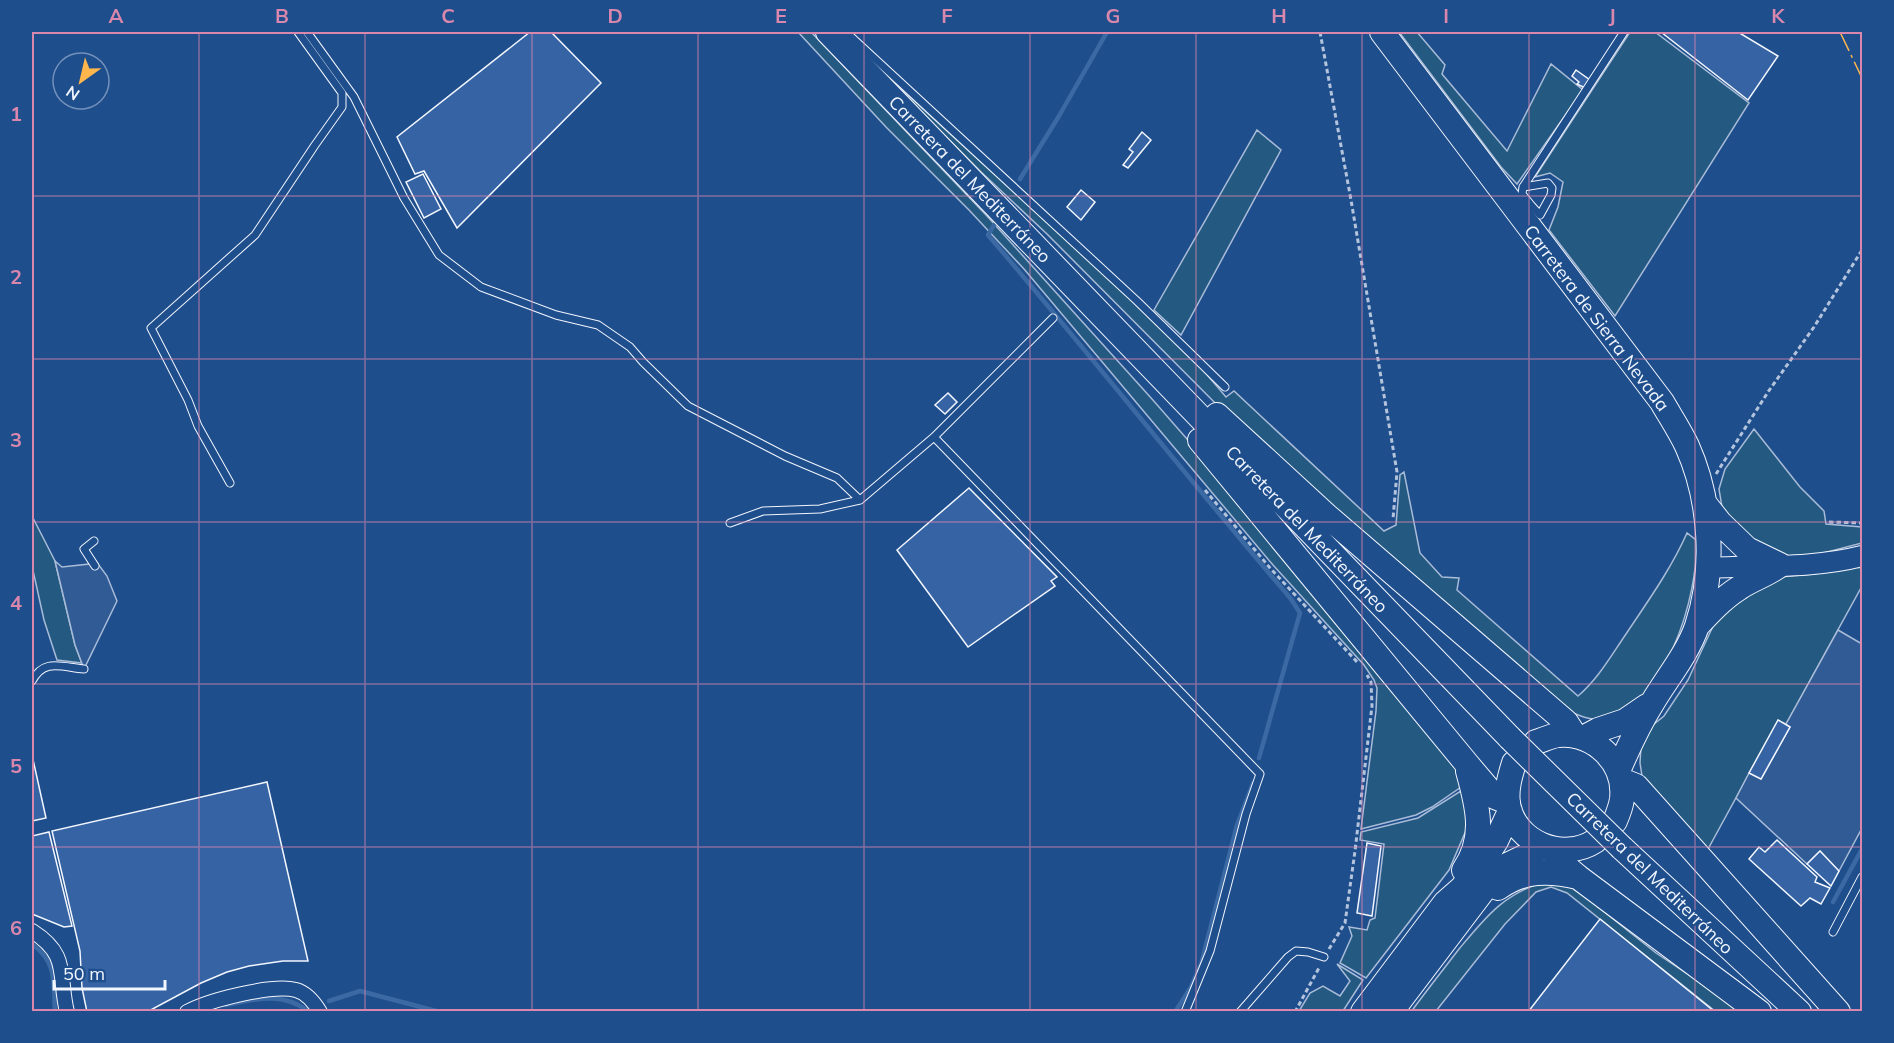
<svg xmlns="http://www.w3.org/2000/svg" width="1894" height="1043" font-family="Mulish,sans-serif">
	<rect width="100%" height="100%" fill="#1f4e8c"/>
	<path fill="#245a82" stroke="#a8bbd7" stroke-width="1.5" d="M798 32H811L987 216 1152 399 1215 471 1458 763 1464 785 1432 807 1416 815 1361 829 1376 711 1377 688 1374 680 1364 665 1273 565 1024 269 969 210 886 127Z
		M1399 32H1412L1413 33 1417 32 1445 65 1442 74 1507 151 1551 64 1583 90 1517 184 1501 167Z
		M1630 32H1655L1749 103 1615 316 1549 230 1558 207 1563 182 1550 173 1535 177Z
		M877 67 1146 313 1203 370 1226 397 1234 391 1384 531 1396 525 1400 475 1404 472 1420 553 1442 577 1459 578 1457 590 1578 696C1598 679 1611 656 1626 634 1648 601 1671 569 1687 533L1696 540C1700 592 1664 713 1601 719 1590 721 1576 714 1565 710L1234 422 1047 234 980 171Z
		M1257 130 1281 150 1181 335 1154 310Z
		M1754 429 1800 487 1824 511 1826 524 1862 527V543L1812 556 1792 558 1747 541 1722 507 1719 489 1725 469Z
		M32 516 55 561 75 645 82 663 57 660 44 620 32 566Z
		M1856 567 1862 568V586L1786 724 1778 721 1708 849 1642 776 1640 763 1641 746 1648 729 1664 716 1688 680 1714 624 1724 609 1780 577 1814 574Z
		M1464 789 1467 828 1449 870 1366 978 1340 963 1352 936 1349 927 1367 930 1370 920 1375 918 1384 844 1360 840 1361 832 1418 818Z
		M1544 882 1571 887 1588 899 1656 953 1713 991 1738 1011H1715L1567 893 1551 887 1536 892 1505 924 1436 1011 1411 1012C1427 990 1443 970 1459 949 1485 918 1503 894 1544 882Z
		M1337 964 1363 980 1343 1011H1299L1310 993 1323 986 1340 996 1350 981Z"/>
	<path fill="#305b95" stroke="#a8bbd7" stroke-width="1.5" d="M90 553 107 576 117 601 84 669 75 645 55 561 62 567 89 564 85 556Z
		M1838 630 1862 644V828L1839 871 1820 851 1807 864 1736 798 1749 773 1761 779 1790 727 1786 724Z"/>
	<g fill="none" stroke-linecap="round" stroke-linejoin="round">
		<path stroke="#3b69a3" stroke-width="4.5" d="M1020 179 1059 116 1107 32
			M994 225 988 235C1091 355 1188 479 1291 599L1300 613 1259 758
			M1833 902 1862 849
			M32 944C58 963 53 983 55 1012
			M329 1001 360 991 440 1012
			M226 1005C255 999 284 991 309 1012
			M1175 1012 1191 987 1201 964 1237 825 1253 783"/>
	</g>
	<path fill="#3563a3" stroke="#f2f6ff" stroke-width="1.5" d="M530 32H551L601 83 457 228 424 171 415 174 397 137Z
		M1661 32H1738L1778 56 1748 100Z
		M1576 70 1590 80 1585 88 1577 84 1579 82 1572 76Z
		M1142 132 1151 140 1128 168 1123 165 1133 152 1129 149Z
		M423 174 441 209 424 218 406 182Z
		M1081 190 1095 202 1081 220 1067 207Z
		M948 393 957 402 945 414 935 405Z
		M969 488 1057 577 1051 581 1055 586 968 647 897 550Z
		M1778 720 1790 727 1761 779 1749 773Z
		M32 755 46 818 32 821Z
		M267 782 308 961H283L249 966 227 972 201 983 147 1012H87L82 988 80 951 52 831Z
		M49 832 72 926 64 927 32 914V836Z
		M1777 840 1817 877 1815 882 1830 888 1821 904 1810 898 1801 906 1749 859 1759 847 1765 852Z
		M1367 843 1381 846 1372 916 1357 913Z
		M1820 851 1839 871 1831 886 1807 864Z
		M1600 919 1715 1012H1528Z"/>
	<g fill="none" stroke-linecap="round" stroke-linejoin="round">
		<g stroke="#f2f6ff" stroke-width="9">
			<path id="lane" d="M307 32 354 97 404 198 439 255 481 287 556 315 598 325 630 347 643 362 688 406 785 456 837 478 860 500
				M846 32 1137 301 1225 387
				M1523 187 1548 183 1552 188 1551 195 1540 215 1531 205
				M1523 213 1531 205 1522 194 1523 187 1624 32
				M934 437 1260 774 1246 814 1210 951 1185 1012
				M230 483 198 426 188 400 151 328 255 235 315 145 342 107V93L298 32
				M730 523 763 511 820 509 860 500 934 437 1053 318
				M94 541 84 549 95 566
				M32 681C44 658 61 667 84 669
				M1833 932 1862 877
				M1240 1012 1288 957 1296 951 1308 952 1324 957"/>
		</g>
		<g stroke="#f2f6ff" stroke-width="16">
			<path id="street" d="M32 931C70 955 58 975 67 1012
				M187 1012C209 1000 272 984 296 990 307 993 314 1002 320 1012"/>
		</g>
		<g stroke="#f2f6ff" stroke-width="22">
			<path id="secondary" d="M1708 568C1760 565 1811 569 1862 556"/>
		</g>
		<g stroke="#f2f6ff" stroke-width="26">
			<path id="highway" d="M828 32 1510 738
				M1382 32 1662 402C1670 416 1680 431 1687 446 1711 499 1716 570 1697 626 1687 655 1666 679 1651 705 1638 726 1628 748 1618 771
				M1217 415 1327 516 1566 722 1575 736
				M1200 440 1467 764 1495 797 1508 802
				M1697 626C1710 612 1723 598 1739 588 1752 579 1767 575 1780 565L1747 549 1720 523 1705 504
				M1583 738 1598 730 1625 721 1647 706
				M1536 742C1543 740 1551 736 1558 735 1594 732 1626 762 1622 799 1621 806 1618 814 1615 821
				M1514 763C1510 776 1506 789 1508 804 1515 843 1563 862 1595 841
				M1621 780 1636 786 1838 1012
				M1550 848 1559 861 1578 877 1759 1012
				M1622 848 1799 1012
				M1464 870C1486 838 1478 807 1468 771
				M1498 888C1523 870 1549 870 1578 877
				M1363 1012 1445 903 1462 888 1481 864 1496 841 1510 811
				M1391 1012 1497 872 1503 867 1545 847"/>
		</g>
		<path stroke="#b3c4dc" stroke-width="3" stroke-dasharray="4.5 3" stroke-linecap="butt" d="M1320 32 1351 200 1397 472 1393 519
			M1716 474 1768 392 1814 327 1862 250
			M1205 490 1270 568 1358 663
			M1829 522 1862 523
			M1329 949 1345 923 1355 851 1372 706 1371 682 1367 675
			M1295 1012 1320 966"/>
		<use href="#lane" stroke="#1f4e8c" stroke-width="7"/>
		<use href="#street" stroke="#1f4e8c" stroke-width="14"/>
		<use href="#secondary" stroke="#1f4e8c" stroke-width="20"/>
		<use href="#highway" stroke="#1f4e8c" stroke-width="24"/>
		<g stroke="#f2f6ff" stroke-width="26" stroke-linecap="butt">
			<path id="highway-bridge" d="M1510 738 1622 848"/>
		</g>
		<use href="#highway-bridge" stroke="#1f4e8c" stroke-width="24"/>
		<path stroke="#ffb74d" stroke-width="1.5" stroke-dasharray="21 4.5 3 4.5" stroke-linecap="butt" d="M1840 32 1862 78"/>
	</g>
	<path fill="none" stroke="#da87ad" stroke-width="1.5" stroke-opacity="0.55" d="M199 32V1012M365 32V1012M532 32V1012M698 32V1012M864 32V1012M1030 32V1012M1196 32V1012M1362 32V1012M1529 32V1012M1695 32V1012M32 196H1862M32 359H1862M32 522H1862M32 684H1862M32 847H1862"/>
	<g text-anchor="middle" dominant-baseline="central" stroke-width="4.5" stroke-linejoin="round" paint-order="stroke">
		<g font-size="18" fill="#f2f6ff" stroke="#1f4e8c">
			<text transform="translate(970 179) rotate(46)">Carretera del Mediterráneo</text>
			<text transform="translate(1597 318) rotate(53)">Carretera de Sierra Nevada</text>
			<text transform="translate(1307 529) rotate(46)">Carretera del Mediterráneo</text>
			<text transform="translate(1650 873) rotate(44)">Carretera del Mediterráneo</text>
		</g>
	</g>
	<rect width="1894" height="1043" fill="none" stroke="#1f4e8c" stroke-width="66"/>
	<g transform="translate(81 81) rotate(214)"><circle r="28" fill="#1f4e8c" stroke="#7391ba" stroke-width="1.5"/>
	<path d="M0-4.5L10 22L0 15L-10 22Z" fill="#ffb74d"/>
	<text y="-9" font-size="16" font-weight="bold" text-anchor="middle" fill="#f2f6ff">N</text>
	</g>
	<path d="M54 980v9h111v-9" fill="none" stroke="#f2f6ff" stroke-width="3"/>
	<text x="63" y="980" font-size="18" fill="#f2f6ff" stroke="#1f4e8c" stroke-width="4.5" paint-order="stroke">50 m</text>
	<rect x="33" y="33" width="1828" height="977" fill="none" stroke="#da87ad" stroke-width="2"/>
	<g font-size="20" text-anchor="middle" font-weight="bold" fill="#da87ad">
		<text x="116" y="23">A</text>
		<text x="282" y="23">B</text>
		<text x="448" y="23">C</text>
		<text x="615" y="23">D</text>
		<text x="781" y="23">E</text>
		<text x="947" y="23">F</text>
		<text x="1113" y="23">G</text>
		<text x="1279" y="23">H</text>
		<text x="1446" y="23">I</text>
		<text x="1612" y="23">J</text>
		<text x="1778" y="23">K</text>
		<text x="16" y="121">1</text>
		<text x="16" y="284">2</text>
		<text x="16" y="447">3</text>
		<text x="16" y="610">4</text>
		<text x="16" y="773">5</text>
		<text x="16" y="935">6</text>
	</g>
</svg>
